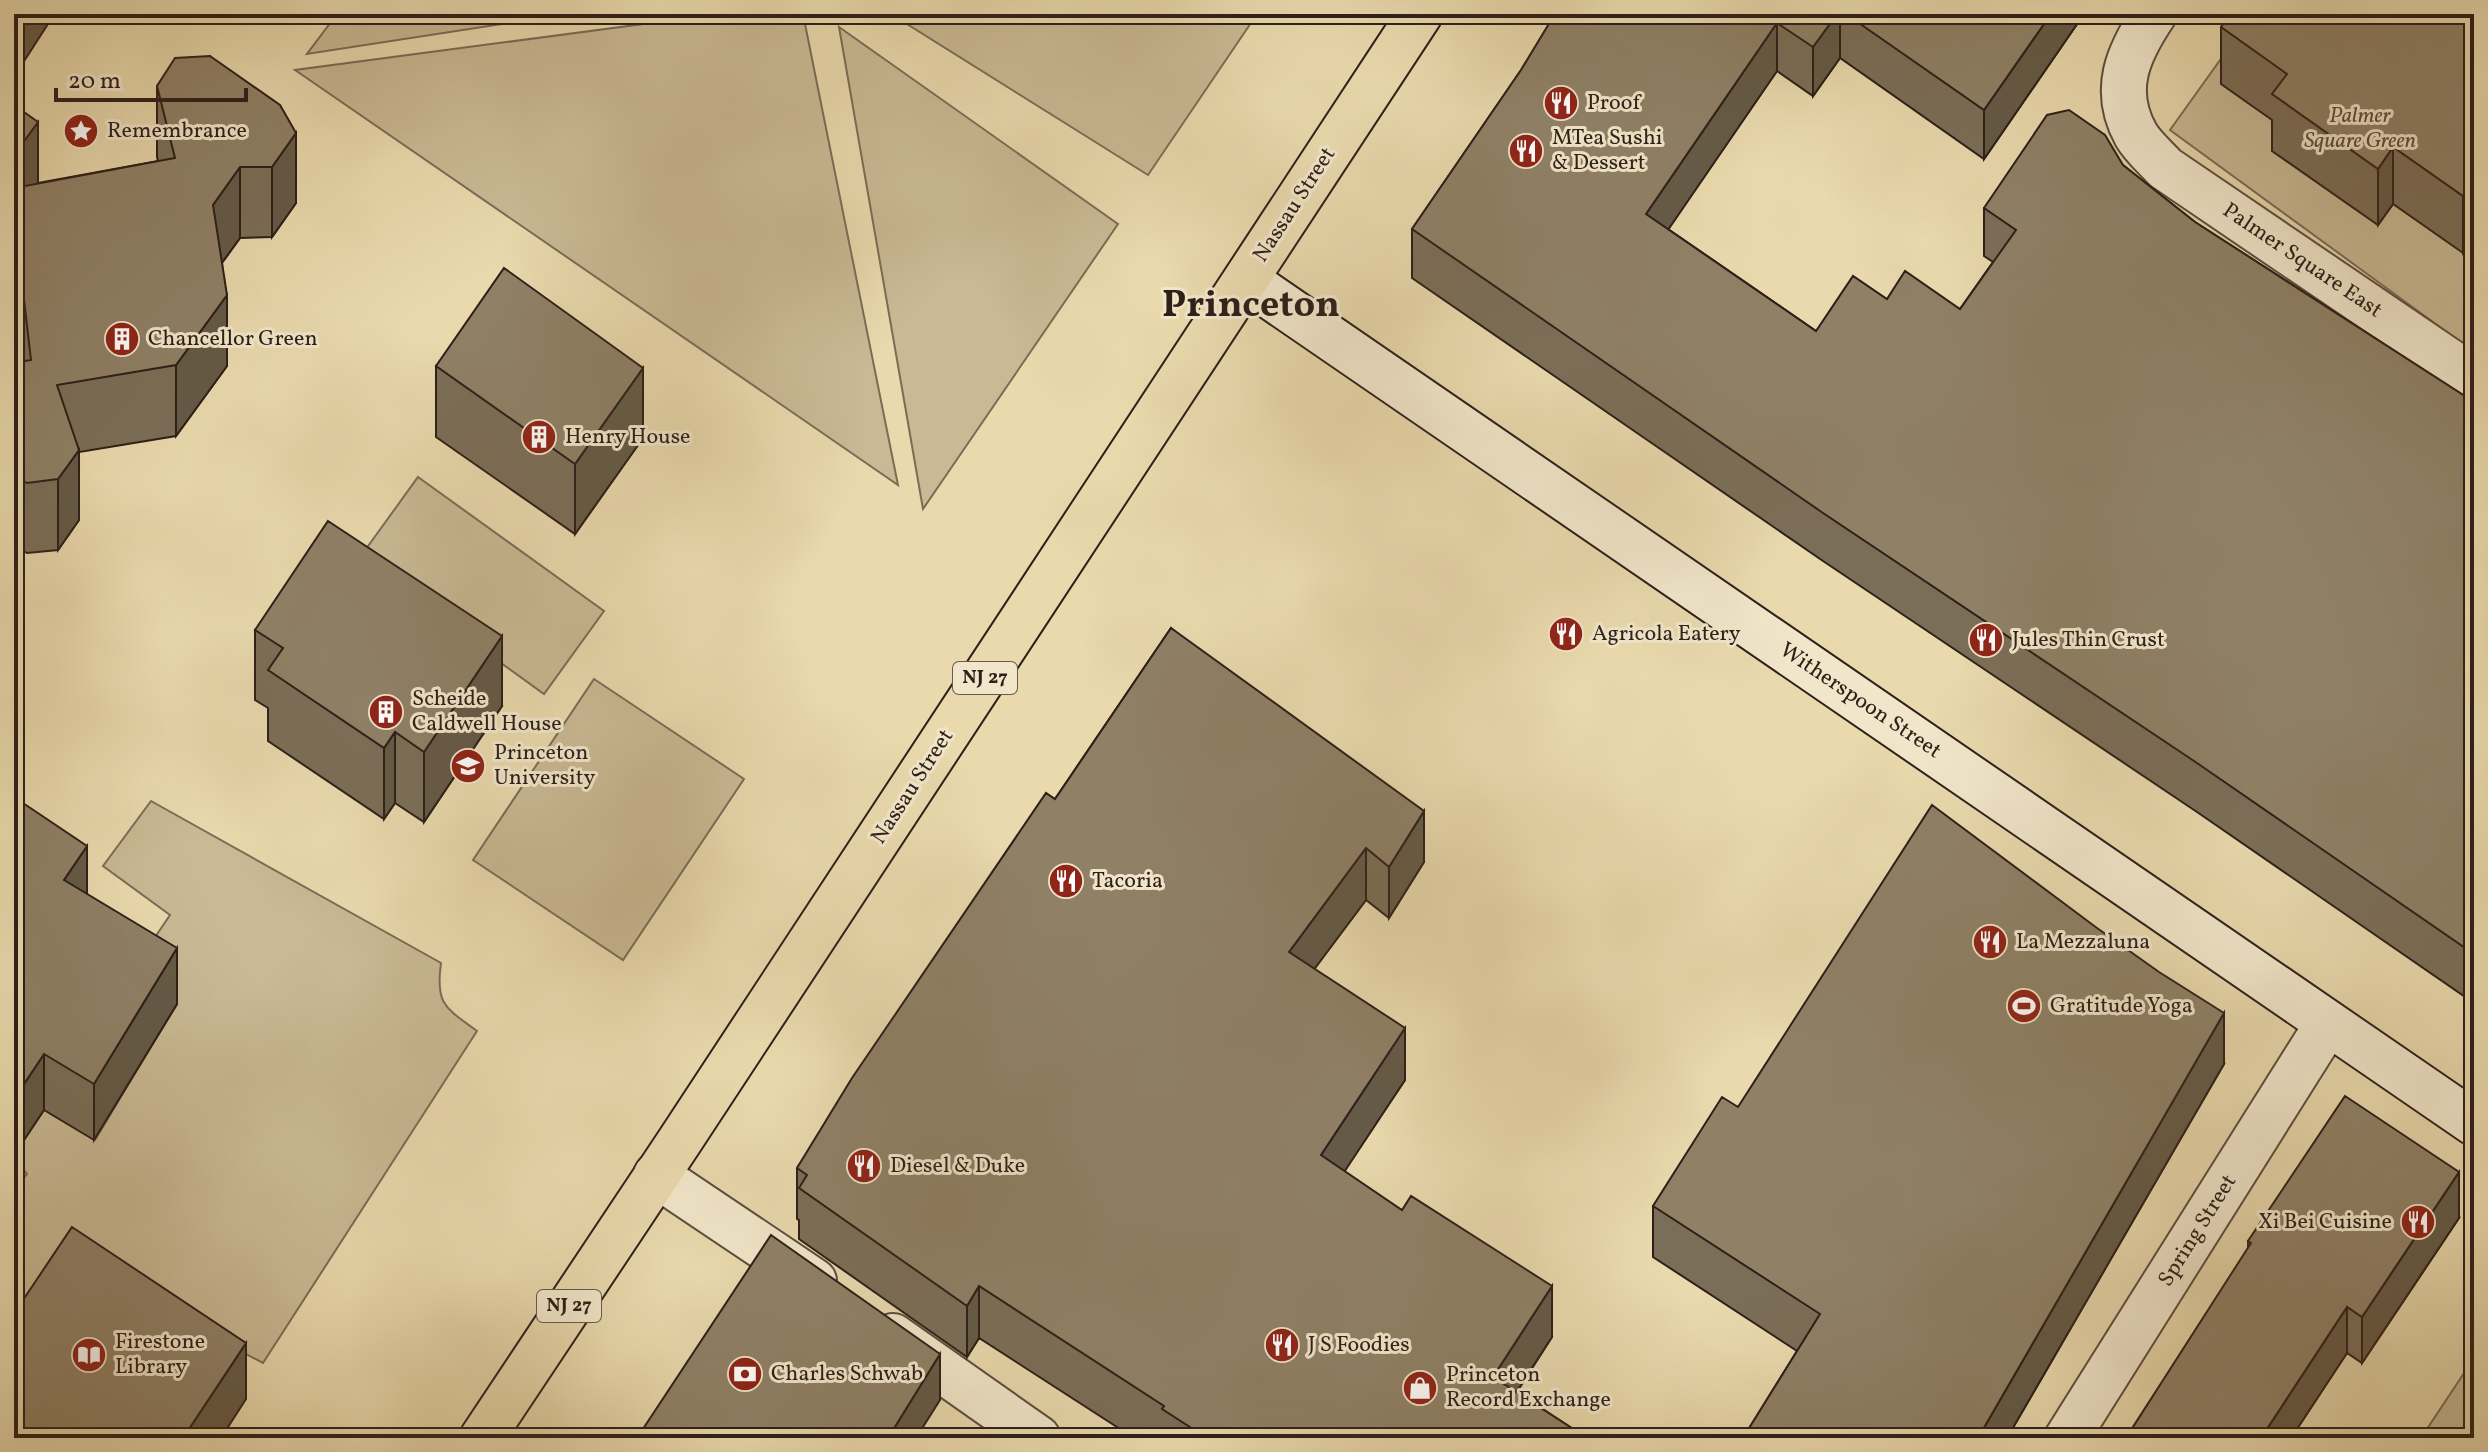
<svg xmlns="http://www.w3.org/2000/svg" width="2488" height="1452" font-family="Vollkorn,serif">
	<rect width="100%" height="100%" fill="#e9d9ad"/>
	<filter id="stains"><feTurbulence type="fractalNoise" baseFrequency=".0025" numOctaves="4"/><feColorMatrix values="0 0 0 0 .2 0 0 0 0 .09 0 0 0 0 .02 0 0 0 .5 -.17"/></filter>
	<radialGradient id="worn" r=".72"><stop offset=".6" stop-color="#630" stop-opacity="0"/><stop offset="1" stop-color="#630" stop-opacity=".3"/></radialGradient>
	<path fill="#c9b994" stroke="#7b6c56" stroke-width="2" fill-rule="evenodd" d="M337 14H567L307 54Z
		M719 14H803L898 485 295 70Z
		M891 14H1257L1148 175Z
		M2253 14H2474V352L2170 130Z
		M839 27 1118 224 923 509Z
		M418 477 604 611 544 694 358 560Z
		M594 679 744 779 623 960 473 860Z
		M151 801 441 963C435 1005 446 1008 477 1031L263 1363 231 1346 14 1342V1190L27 1174 14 1157V1063L149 946 170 915 103 866ZM176 1005 95 1140 23 1097Z
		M2474 1358V1438H2421Z"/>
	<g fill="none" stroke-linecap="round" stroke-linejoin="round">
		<g stroke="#5c4e3e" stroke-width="48">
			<path id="street" d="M2154 14C2128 53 2111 90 2136 135 2143 147 2156 158 2165 168L2474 378
				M656 1175 814 1281
				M893 1336 1038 1438
				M2067 1438 2328 1023"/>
		</g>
		<g stroke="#2d1f19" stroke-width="48">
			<path id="secondary" d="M1246 280 2474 1123"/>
		</g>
		<g stroke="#2d1f19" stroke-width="48">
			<path id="primary" d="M482 1438 679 1142 1420 14"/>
		</g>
		<use href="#street" stroke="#f1e6ca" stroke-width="44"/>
		<use href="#secondary" stroke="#f1e6ca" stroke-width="44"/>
		<use href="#primary" stroke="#e9d9ad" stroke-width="44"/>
	</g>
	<path fill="#7b6e58" stroke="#2d1f19" stroke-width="2" d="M1555 14H2084L1984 159 1840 58 1813 96 1777 71 1668 229 1816 331 1887 299 1960 309 1993 262 1984 256V208L2123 165 2195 222 2474 402V1003L2197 812 1823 561 1412 278V229L1521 70Z
		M2474 14 2463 253 2393 204 2378 225 2272 151V120L2221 84V27Z
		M210 56 296 203 272 237 240 238 222 263 227 366 176 436 79 452V520L58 550 27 553 14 545V363L23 361 14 283V105L38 183 158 161 157 157V86Z
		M436 366 643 438 575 534 436 437Z
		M1171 628 1424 862 1389 918 1366 900 1314 969 1405 1080 1344 1171 1552 1337 1517 1392 1587 1438H1134L979 1338 967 1357 799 1239V1220L797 1219V1168L1055 799Z
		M255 630 502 706 424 822 395 803 384 819 268 741V708L255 700Z
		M14 797 87 894 177 1004 94 1140 44 1110 14 1155Z
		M2224 1064 2007 1438H1743L1797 1351 1653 1257V1206L1738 1107Z
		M2459 1218 2362 1363 2347 1353 2291 1438H2126L2248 1249V1241Z"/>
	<path fill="#645a47" stroke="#2d1f19" stroke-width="2" d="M15 14H48V24L19 69V92L14 98V28Z
		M1837 14H1840V58L1813 96V47Z
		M2051 14H2084L1984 159V110Z
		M1777 23V71L1646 262V214Z
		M38 122V193L14 213V155Z
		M296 133V203L272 237V167Z
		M2393 147V204L2378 225V169Z
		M240 167V238L213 275V205Z
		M2474 181V238L2463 253V196Z
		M227 295V366L176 436V365Z
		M643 368V438L575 534V464Z
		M79 450V520L58 550V479Z
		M502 636V706L424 822V752Z
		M395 732V803L384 819V748Z
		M1424 811V862L1389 918V867Z
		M87 846V902L64 880Z
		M1366 848V900L1289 1003V952Z
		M177 948V1004L94 1140V1084Z
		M2224 1013V1064L2007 1438H1978Z
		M1405 1028V1080L1321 1207V1155Z
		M44 1054V1110L14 1155V1099Z
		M2459 1172V1218L2362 1363V1317Z
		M979 1286V1338L967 1357V1306Z
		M1552 1286V1337L1493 1428V1377Z
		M2347 1307V1353L2291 1438H2261Z
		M246 1343V1399L221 1438H183Z
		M940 1354V1400L916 1438H888Z"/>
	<path fill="#8f8066" stroke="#2d1f19" stroke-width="2" d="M14 14H17L19 22 14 28Z
		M1555 14H1837L1813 47 1777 23 1646 214 1816 331 1853 276 1887 299 1905 271 1960 309 2016 230 1984 208 2047 115 2069 110 2105 135 2123 165 2195 222 2474 402V954L2197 763 1823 513 1412 229 1521 70Z
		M1846 14H2051L1984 110Z
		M2230 14H2474V181L2463 196 2393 147 2378 169 2272 94 2287 74 2221 27Z
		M210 56 280 105 296 133 272 167H240L213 205 227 295 176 365 57 385 79 450 58 479 27 483 14 475V363L31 360 14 213V188L175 158 157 86 175 58Z
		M14 105 38 122 14 155Z
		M504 268 643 368 575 464 436 366Z
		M328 521 502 636 424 752 395 732 384 748 268 670 283 648 255 630Z
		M1171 628 1424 811 1389 867 1366 848 1289 952 1405 1028 1321 1155 1402 1210 1411 1196 1552 1286 1493 1377 1587 1438H1207L1162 1409 1164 1406 979 1286 967 1306 799 1188 807 1175 797 1168 852 1078 1046 793 1055 799Z
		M14 797 87 846 64 880 177 948 94 1084 44 1054 14 1099Z
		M1932 805 2097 928 2159 972 2224 1013 1978 1438H1743L1820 1314 1653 1206 1722 1097 1738 1107Z
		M2345 1096 2459 1172 2362 1317 2347 1307 2261 1438H2126L2251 1243 2248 1241Z
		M72 1227 246 1343 183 1438H14V1311L15 1312Z
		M771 1235 940 1354 888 1438H637Z"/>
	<defs>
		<g id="restaurant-disc" transform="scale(1.8)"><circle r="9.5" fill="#8f2418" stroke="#f1e6ca"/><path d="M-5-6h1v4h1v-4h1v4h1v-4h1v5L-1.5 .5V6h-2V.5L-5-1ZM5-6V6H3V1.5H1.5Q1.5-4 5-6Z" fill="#fff"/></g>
		<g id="sight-disc" transform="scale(1.8)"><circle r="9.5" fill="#8f2418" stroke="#f1e6ca"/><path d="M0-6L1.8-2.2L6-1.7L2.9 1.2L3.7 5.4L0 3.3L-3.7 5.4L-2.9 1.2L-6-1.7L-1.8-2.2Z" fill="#fff"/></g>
		<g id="building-disc" transform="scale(1.8)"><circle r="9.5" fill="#8f2418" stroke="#f1e6ca"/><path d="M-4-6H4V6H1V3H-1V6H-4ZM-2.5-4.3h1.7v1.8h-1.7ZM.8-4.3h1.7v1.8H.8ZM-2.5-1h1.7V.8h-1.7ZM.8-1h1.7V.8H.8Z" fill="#fff"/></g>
		<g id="university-disc" transform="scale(1.8)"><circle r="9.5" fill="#8f2418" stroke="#f1e6ca"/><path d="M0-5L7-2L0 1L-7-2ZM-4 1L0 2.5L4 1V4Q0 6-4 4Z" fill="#fff"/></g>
		<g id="stadium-disc" transform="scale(1.8)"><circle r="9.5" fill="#8f2418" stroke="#f1e6ca"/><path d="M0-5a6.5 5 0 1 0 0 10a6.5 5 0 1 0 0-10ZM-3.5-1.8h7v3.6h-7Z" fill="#fff"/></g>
		<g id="library-disc" transform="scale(1.8)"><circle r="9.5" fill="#8f2418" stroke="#f1e6ca"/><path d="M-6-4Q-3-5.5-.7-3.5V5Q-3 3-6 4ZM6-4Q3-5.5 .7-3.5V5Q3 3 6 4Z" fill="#fff"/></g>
		<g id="bank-disc" transform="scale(1.8)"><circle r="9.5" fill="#8f2418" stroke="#f1e6ca"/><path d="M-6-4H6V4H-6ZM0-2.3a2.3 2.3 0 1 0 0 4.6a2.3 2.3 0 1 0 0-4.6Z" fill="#fff"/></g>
		<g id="shop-disc" transform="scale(1.8)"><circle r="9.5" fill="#8f2418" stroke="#f1e6ca"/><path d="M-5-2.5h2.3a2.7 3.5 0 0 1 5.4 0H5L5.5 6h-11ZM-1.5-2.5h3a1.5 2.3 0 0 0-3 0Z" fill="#fff"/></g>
	</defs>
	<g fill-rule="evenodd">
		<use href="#restaurant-disc" x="1561" y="103"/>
		<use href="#sight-disc" x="81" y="131"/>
		<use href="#restaurant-disc" x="1526" y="151"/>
		<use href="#building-disc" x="122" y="339"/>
		<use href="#building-disc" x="539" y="437"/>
		<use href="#restaurant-disc" x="1566" y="634"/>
		<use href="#restaurant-disc" x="1986" y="640"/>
		<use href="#building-disc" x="386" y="712"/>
		<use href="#university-disc" x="468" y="766"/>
		<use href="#restaurant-disc" x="1066" y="881"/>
		<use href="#restaurant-disc" x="1990" y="942"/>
		<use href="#stadium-disc" x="2024" y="1006"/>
		<use href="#restaurant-disc" x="864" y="1166"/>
		<use href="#restaurant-disc" x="2418" y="1222"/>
		<use href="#restaurant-disc" x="1282" y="1345"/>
		<use href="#library-disc" x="89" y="1355"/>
		<use href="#bank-disc" x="745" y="1374"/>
		<use href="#shop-disc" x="1420" y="1388"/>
	</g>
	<g text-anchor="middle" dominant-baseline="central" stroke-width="6" stroke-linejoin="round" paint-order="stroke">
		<g fill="#f1e6ca" stroke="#685b4e" stroke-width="2">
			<rect x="953" y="662" width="64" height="32" rx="6"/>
			<rect x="537" y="1290" width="64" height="32" rx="6"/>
		</g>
		<g font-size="20" font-weight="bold" fill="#2d1f19">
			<text x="985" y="678">NJ 27</text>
			<text x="569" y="1306">NJ 27</text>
		</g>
		<g font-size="22" fill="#2d1f19" stroke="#f1e6ca" text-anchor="start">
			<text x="1587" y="103">Proof</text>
			<text x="107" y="131">Remembrance</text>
			<text x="1552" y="138">MTea Sushi<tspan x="1552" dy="25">&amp; Dessert</tspan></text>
			<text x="148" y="339">Chancellor Green</text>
			<text x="565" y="437">Henry House</text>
			<text x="1592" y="634">Agricola Eatery</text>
			<text x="2012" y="640">Jules Thin Crust</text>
			<text x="412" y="699">Scheide<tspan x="412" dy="25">Caldwell House</tspan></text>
			<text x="494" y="753">Princeton<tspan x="494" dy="25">University</tspan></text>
			<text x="1092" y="881">Tacoria</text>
			<text x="2016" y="942">La Mezzaluna</text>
			<text x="2050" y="1006">Gratitude Yoga</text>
			<text x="890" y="1166">Diesel &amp; Duke</text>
			<text x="2392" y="1222" text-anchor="end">Xi Bei Cuisine</text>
			<text x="115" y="1342">Firestone<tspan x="115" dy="25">Library</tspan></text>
			<text x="1308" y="1345">J S Foodies</text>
			<text x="771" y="1374">Charles Schwab</text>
			<text x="1446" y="1375">Princeton<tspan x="1446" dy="25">Record Exchange</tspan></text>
		</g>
		<g font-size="22" font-style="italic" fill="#5c4d3e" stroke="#f1e6ca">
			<text x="2360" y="116">Palmer<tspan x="2360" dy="25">Square Green</tspan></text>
		</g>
		<g font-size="22" fill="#2d1f19" stroke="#f1e6ca">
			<text transform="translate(1295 205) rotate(-57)">Nassau Street</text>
			<text transform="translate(2302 261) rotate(34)">Palmer Square East</text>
			<text transform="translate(1860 701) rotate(34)">Witherspoon Street</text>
			<text transform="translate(913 787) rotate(-57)">Nassau Street</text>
			<text transform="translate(2198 1231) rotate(-58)">Spring Street</text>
		</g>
		<g font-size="38" font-weight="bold" fill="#2d1f19" stroke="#f1e6ca">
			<text x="1251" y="306">Princeton</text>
		</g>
	</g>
	<rect width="2488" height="1452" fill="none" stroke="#e9d9ad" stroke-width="48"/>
	<rect x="16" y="16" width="2456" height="1420" fill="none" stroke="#2d1f19" stroke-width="4"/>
	<rect x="24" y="24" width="2440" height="1404" fill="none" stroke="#2d1f19" stroke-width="2"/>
	<path d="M56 88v12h190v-12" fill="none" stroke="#2d1f19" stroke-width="4"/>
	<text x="68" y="88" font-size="24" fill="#2d1f19" stroke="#f1e6ca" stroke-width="6" paint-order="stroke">20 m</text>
	<rect width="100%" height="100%" filter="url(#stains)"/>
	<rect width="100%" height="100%" fill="url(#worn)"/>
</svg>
